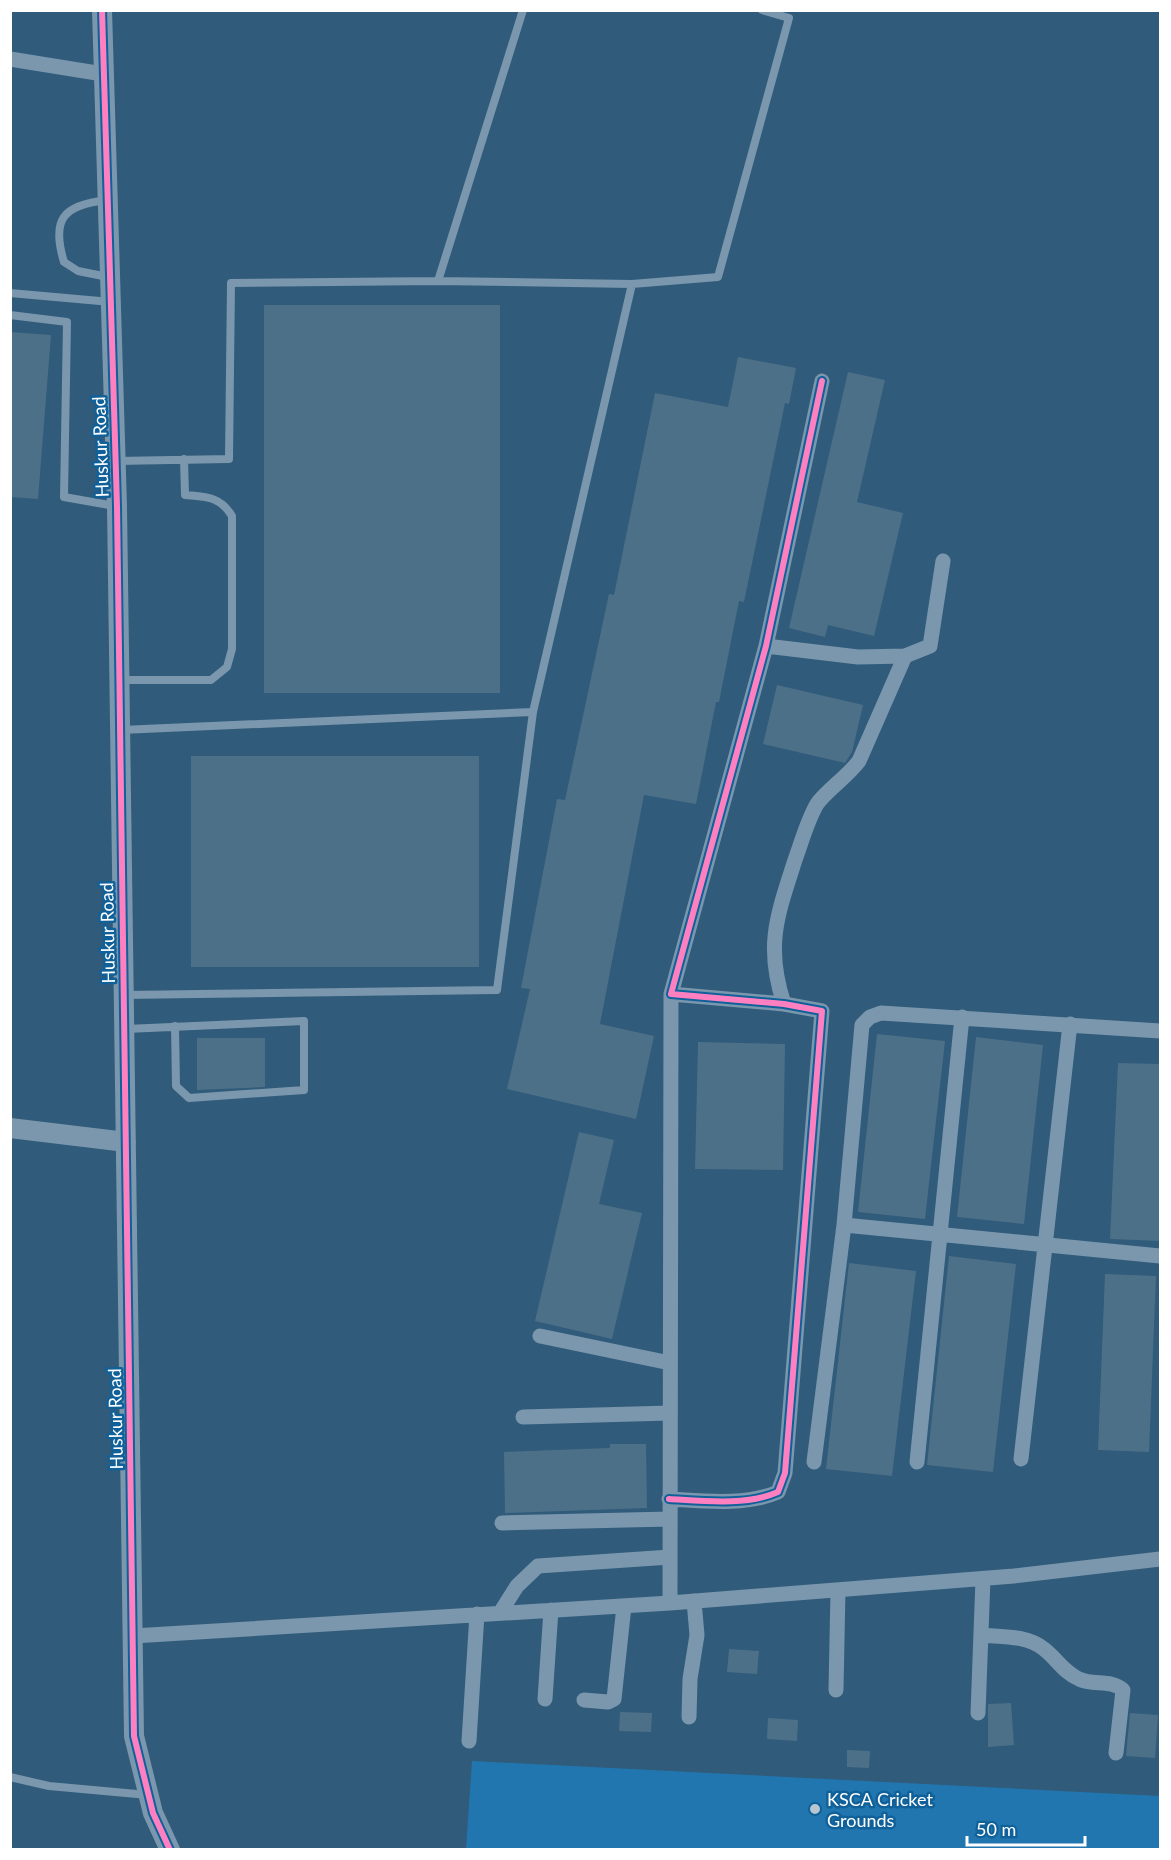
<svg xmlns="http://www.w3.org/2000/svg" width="1171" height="1860" font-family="Lato,sans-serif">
	<rect width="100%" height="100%" fill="#305b7a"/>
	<path fill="#2176af" d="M472 1761 1160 1796 1159 1849H466Z"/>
	<path fill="#4d7089" d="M264 305H500V693H264Z
		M10 332 51 335 38 499 10 497Z
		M738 357 796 368 789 404 785 403 744 602 739 601 719 702H716L696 804 644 795 600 1024 654 1036 636 1119 507 1089 530 989 521 988 557 799 565 800 609 594 614 595 655 393 728 407Z
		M848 372 885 380 857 502 903 513 874 636 828 625 825 637 789 628Z
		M777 685 863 705 852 752 845 763 763 744Z
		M191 756H479V967H191Z
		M877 1034 945 1041 925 1219 858 1212Z
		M976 1037 1043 1045 1024 1224 957 1217Z
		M197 1038H265V1087L197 1090Z
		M698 1042 785 1044 783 1170 695 1169Z
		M1118 1063 1161 1064V1241L1110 1239Z
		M579 1132 614 1140 599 1204 642 1213 612 1339 535 1321Z
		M949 1256 1016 1264 993 1472 927 1465Z
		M849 1263 916 1271 892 1476 826 1469Z
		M1105 1274 1156 1276 1149 1452 1098 1450Z
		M610 1444H646L647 1508 505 1513 504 1452 610 1448Z
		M729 1649 759 1651 757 1674 727 1672Z
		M1011 1703 1014 1745 988 1747V1704Z
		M620 1712 652 1713 651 1732 619 1731Z
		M1130 1713 1158 1715 1155 1758 1126 1756Z
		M768 1718 798 1720 797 1741 767 1739Z
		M847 1750 870 1751 869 1768 847 1767Z"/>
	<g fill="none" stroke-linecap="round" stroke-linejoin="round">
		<path stroke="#7a97ad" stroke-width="8" d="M107 200C63 205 51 219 64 262L78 271 108 277
			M438 281 632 284 718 277 789 18 762 10
			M10 293 111 302
			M10 315 67 322 64 497 115 506
			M116 461 229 459 231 283 438 281 523 10
			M120 680H211L227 667 232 649V516C220 496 206 497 185 495L184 459
			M121 730 533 712 632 284
			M124 995 497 990 533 712
			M126 1029 304 1021V1090L189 1098 176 1086 175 1026
			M10 1777 49 1786 148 1795"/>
		<path stroke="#7a97ad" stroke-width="15" d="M10 59 103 74
			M766 646 858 657 905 656 930 646 943 561
			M784 1004C765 946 777 916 795 860 802 841 807 821 817 804 826 791 847 777 859 761L905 656
			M1160 1031 881 1013 870 1017 862 1025 844 1225 1160 1256
			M540 1336 670 1363
			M523 1417 670 1413
			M1021 1459 1070 1024
			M814 1462 844 1225
			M917 1462 962 1017
			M669 1499C704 1501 746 1506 778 1492L785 1473 822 1011 784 1004 671 994 766 646 822 381
			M502 1523 670 1519
			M670 1603 1014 1576 1160 1559
			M500 1613 517 1586 538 1566 670 1557
			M981 1635C1002 1637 1027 1635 1044 1649 1057 1659 1063 1672 1079 1679 1093 1686 1111 1679 1123 1690L1116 1753
			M133 1636 670 1603 671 994
			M836 1690 838 1590
			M545 1699 551 1610
			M584 1700 608 1702 614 1699 624 1606
			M978 1713 983 1579
			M689 1717 690 1679 697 1635 694 1601
			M469 1741 477 1614"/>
		<path stroke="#7a97ad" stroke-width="20" d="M102 10 117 506 134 1736 153 1813 170 1850
			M10 1128 126 1142"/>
		<g stroke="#10619a" stroke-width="10">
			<path id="cycleway" d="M102 10 117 506 134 1736 153 1813 170 1850
				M669 1499C704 1501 746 1506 778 1492L785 1473 822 1011 784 1004 671 994 766 646 822 381"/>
		</g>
		<use href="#cycleway" stroke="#ff80c0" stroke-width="6"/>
	</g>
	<circle fill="#b7c6d0" stroke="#10619a" stroke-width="2" cx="815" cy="1809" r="6"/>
	<g text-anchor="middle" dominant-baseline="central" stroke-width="5" stroke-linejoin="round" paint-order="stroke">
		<g font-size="18" fill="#fff" stroke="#10619a">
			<text transform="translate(100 447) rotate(-92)">Huskur Road</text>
			<text transform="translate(107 933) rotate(-91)">Huskur Road</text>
			<text transform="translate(115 1419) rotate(-91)">Huskur Road</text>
		</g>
		<g font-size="18" fill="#fff" stroke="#10619a" text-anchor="start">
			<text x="827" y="1799">KSCA Cricket<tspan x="827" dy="21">Grounds</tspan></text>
		</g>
	</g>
	<rect width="1171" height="1860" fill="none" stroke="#ffffff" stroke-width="24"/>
	<path d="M967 1836v9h118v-9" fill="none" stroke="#ffffff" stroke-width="3"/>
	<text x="976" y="1836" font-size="18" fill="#ffffff" stroke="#10619a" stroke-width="4.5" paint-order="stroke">50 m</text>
</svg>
